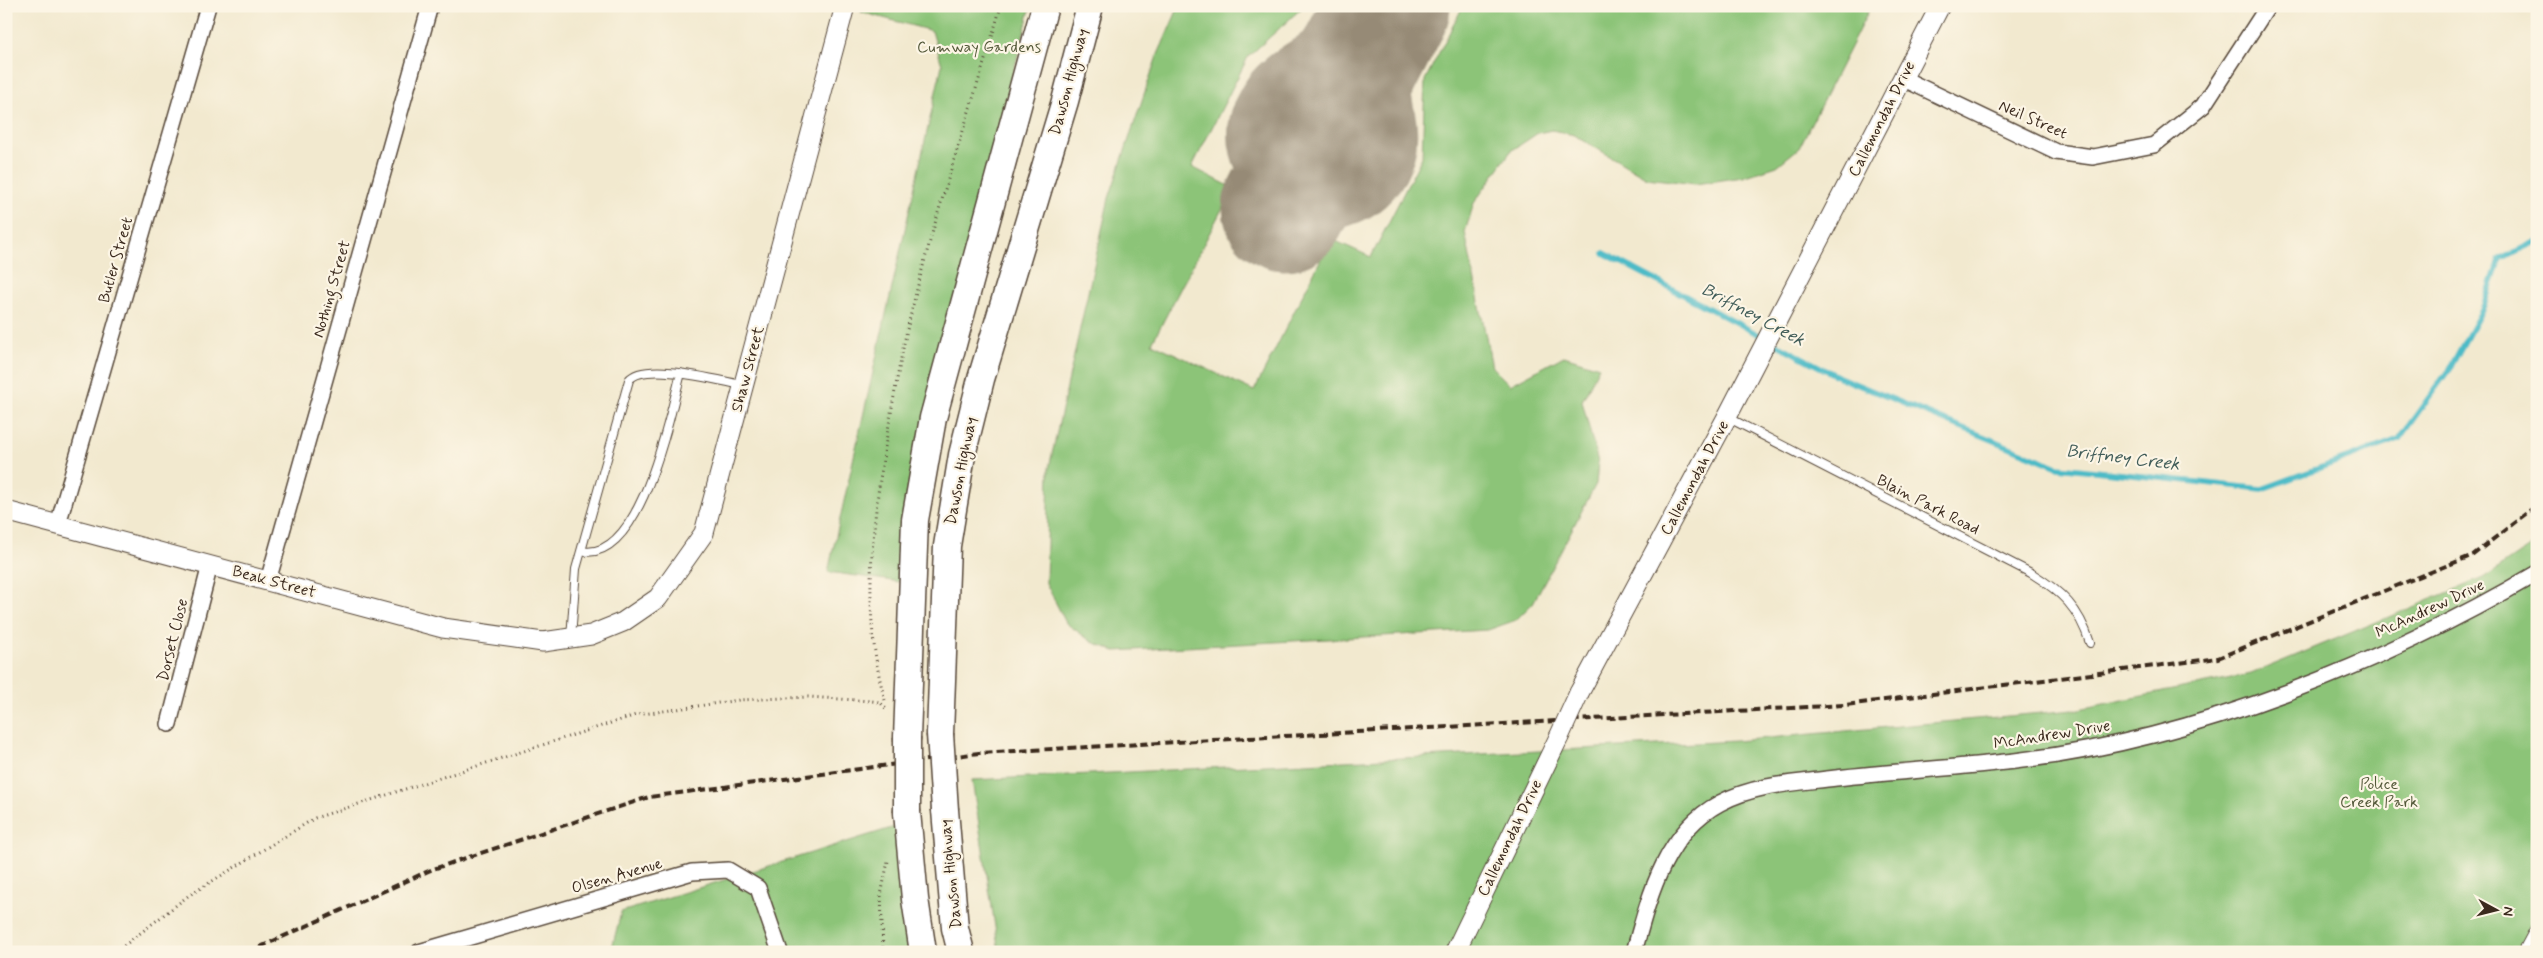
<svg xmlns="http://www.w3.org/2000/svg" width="2543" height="958" font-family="Mynerve,sans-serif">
	<rect width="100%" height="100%" fill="#fcf5e5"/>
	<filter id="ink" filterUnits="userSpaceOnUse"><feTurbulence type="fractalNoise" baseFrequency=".02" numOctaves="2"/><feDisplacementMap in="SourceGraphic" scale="10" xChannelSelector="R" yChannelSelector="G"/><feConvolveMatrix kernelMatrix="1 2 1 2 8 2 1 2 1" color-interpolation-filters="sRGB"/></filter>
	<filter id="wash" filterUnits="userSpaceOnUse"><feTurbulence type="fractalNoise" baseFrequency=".0096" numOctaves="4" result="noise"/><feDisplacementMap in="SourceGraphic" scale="20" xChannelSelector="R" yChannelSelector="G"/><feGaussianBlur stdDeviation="1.12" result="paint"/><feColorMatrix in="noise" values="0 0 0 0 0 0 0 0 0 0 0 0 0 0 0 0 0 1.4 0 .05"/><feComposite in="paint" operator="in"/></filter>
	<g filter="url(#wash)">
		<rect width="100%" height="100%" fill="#f2e9cf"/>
		<path fill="#8cc478" stroke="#64774b" d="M863 6H1031L1002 115 900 582 828 572 942 65 932 31 861 12Z
			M1179 6H1304L1248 57 1192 167 1233 188 1152 343 1254 391 1331 239 1371 257 1422 157 1425 80 1463 6H1871L1799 148 1777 166 1743 177 1695 184 1647 178 1574 135 1552 130 1538 133 1511 151 1474 203 1465 232 1492 367 1510 385 1564 356 1599 367 1582 401 1598 462 1596 484 1533 603 1516 620 1488 630 1115 651 1092 642 1066 623 1046 583 1049 468 1109 198 1156 59Z
			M2537 542V952H999L972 780 1736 741 2074 710 2251 674 2483 578Z
			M898 826 916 952H611L621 912Z"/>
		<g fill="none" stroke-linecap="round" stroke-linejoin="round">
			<path stroke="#4dbbc7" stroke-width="5.5" d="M1604 253 1839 377 2058 467 2262 489 2399 439 2450 368 2482 310 2500 259 2537 241"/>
			<path stroke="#968a76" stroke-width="50" d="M1384 6C1359 24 1334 41 1309 59 1295 68 1278 78 1268 92 1210 170 1335 253 1384 168 1406 129 1377 87 1378 46 1379 31 1384 19 1391 6"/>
			<path stroke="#968a76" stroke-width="125" d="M1285 208 1388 6"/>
		</g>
	</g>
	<g filter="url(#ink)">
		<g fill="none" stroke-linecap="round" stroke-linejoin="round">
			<g stroke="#564739" stroke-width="10">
				<path id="service" d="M1727 417 2031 573C2062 592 2079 608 2090 643
					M581 551C641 564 670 414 681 373
					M571 638 576 569 629 380C644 360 720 381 743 385
					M2522 952 2537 924"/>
			</g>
			<g stroke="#564739" stroke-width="18">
				<path id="minor" d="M1904 79 2056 152 2093 157 2154 145 2203 106 2268 6
					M58 524 208 6
					M268 581 430 6
					M169 724 210 565
					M419 952 692 872 728 870 758 888 780 952
					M1634 952C1649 897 1665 832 1720 803 1756 784 1796 783 1836 778 1898 771 1960 768 2022 760 2196 739 2386 662 2537 573"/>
			</g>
			<g stroke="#564739" stroke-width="21">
				<path id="tertiary" d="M6 511 443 628 543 642 591 635 623 622 658 598 704 533 845 6
					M1579 693 1727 417 1940 6
					M1455 952 1559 737"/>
			</g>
			<g stroke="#564739" stroke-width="29">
				<path id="trunk" d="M940 734 947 546 962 455 981 379 1065 101 1090 6
					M907 738 915 520 933 418 1045 6
					M945 810 955 928 961 952
					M907 812 915 899 923 952"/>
			</g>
			<path stroke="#564739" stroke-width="3" stroke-dasharray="1 4" stroke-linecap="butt" d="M885 700C861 615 872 526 886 441 893 403 899 364 908 326 933 218 970 113 1001 6
				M116 952 188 896 315 818 636 715 739 700 808 697 872 701 880 702 887 710
				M883 952 881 895 888 861"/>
			<use href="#service" stroke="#fff" stroke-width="8"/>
			<use href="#minor" stroke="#fff" stroke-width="15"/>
			<use href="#tertiary" stroke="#fff" stroke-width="19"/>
			<use href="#trunk" stroke="#fff" stroke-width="26"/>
			<path stroke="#3b2a1e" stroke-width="4" stroke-dasharray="8 4" stroke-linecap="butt" d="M249 952 433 869 649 797 979 753 1845 705 2218 658 2473 555 2537 505"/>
			<g stroke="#564739" stroke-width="21" stroke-linecap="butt">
				<path id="tertiary-bridge" d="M1559 737 1579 693"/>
			</g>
			<g stroke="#564739" stroke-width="29" stroke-linecap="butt">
				<path id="trunk-bridge" d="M940 734 945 810
					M907 812V738"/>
			</g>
			<use href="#tertiary-bridge" stroke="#fff" stroke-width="19"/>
			<use href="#trunk-bridge" stroke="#fff" stroke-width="26"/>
		</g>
	</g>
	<g text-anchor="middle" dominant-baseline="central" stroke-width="4.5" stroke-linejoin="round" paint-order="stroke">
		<g font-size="16" fill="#535839" stroke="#fcf5e5">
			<text x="979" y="47">Cumway Gardens</text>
			<text x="2379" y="784">Police<tspan x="2379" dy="18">Creek Park</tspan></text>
		</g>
		<g font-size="16" fill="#3b2a1e" stroke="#fcf5e5">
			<text transform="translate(1069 82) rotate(-75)">Dawson Highway</text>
			<text transform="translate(1882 119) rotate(-63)">Callemondah Drive</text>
			<text transform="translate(2033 120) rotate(24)">Neil Street</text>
			<text transform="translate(116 260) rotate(-74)">Butler Street</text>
			<text transform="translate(332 289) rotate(-74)">Nothing Street</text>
			<text transform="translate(748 369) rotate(-75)">Shaw Street</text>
			<text transform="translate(961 471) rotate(-79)">Dawson Highway</text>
			<text transform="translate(1695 478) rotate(-62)">Callemondah Drive</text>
			<text transform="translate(1928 505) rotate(27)">Blain Park Road</text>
			<text transform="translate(274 582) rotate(15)">Beak Street</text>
			<text transform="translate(2430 609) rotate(-25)">McAndrew Drive</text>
			<text transform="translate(173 640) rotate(-76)">Dorset Close</text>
			<text transform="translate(2052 735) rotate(-9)">McAndrew Drive</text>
			<text transform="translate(1510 838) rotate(-64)">Callemondah Drive</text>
			<text transform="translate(951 874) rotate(-96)">Dawson Highway</text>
			<text transform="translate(617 876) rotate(-16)">Olsen Avenue</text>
		</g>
		<g font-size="18" font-style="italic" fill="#415d59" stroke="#fcf5e5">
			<text transform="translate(1753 315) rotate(28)">Briffney Creek</text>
			<text transform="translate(2123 458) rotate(7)">Briffney Creek</text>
		</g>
	</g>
	<rect width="2543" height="958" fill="none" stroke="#fcf5e5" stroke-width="25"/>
	<g transform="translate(2496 910) rotate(97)" stroke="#fcf5e5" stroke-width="4" paint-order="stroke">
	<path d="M0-4L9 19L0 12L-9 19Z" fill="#3b2a1e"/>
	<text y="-8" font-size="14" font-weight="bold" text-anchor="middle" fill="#3b2a1e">N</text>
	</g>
</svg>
